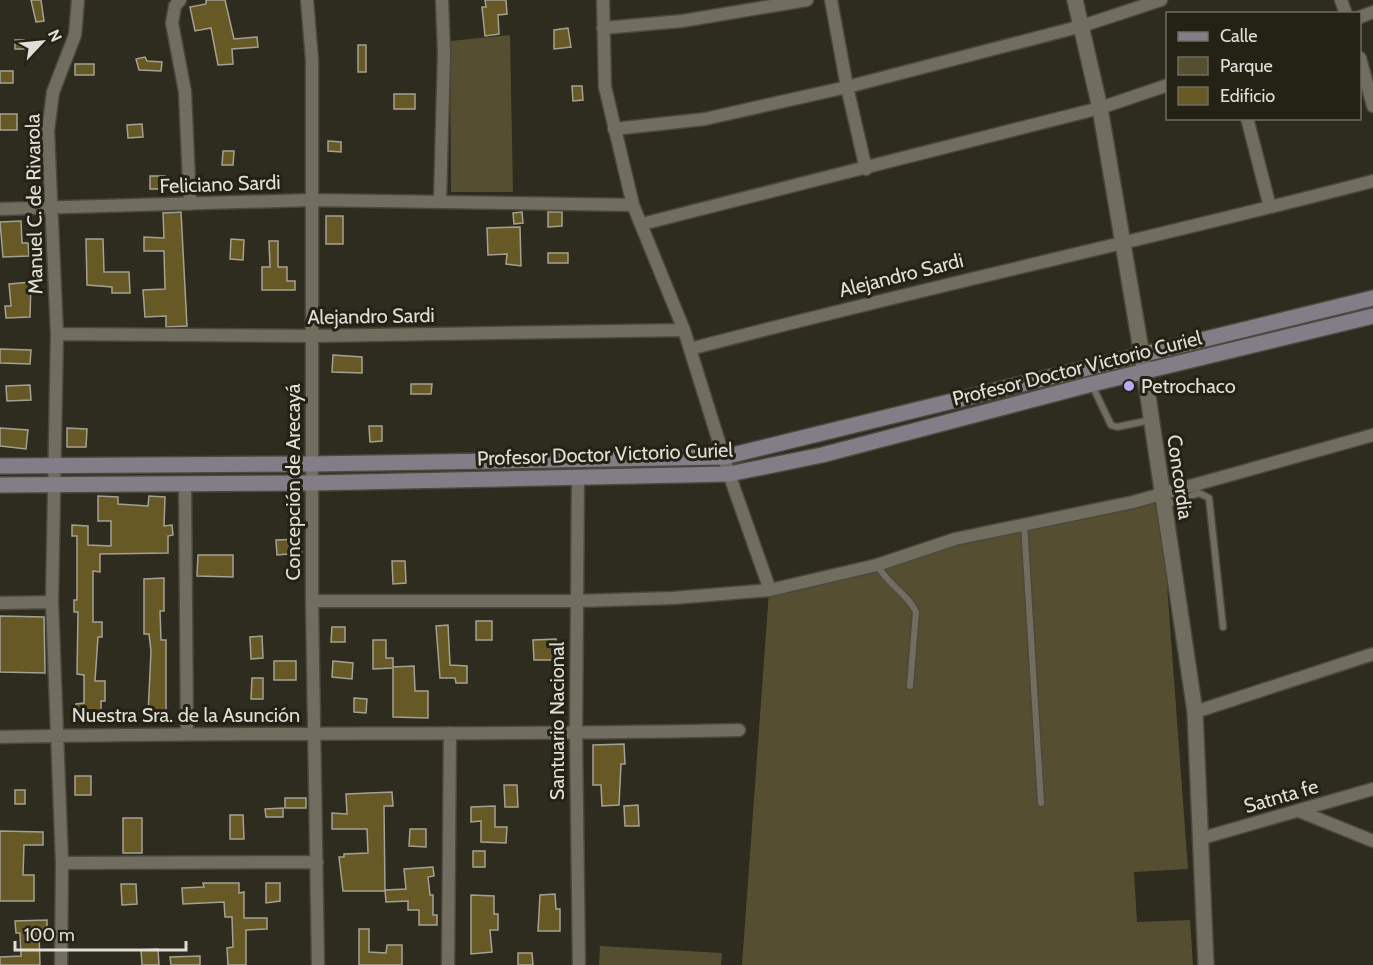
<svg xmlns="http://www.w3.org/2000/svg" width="1373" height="965" font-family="Cabin,sans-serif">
	<rect width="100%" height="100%" fill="#2e2b1f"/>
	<path fill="#564e31" d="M510 35 513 192H451L450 41Z
		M1160 490 1188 869 1134 872 1137 922 1190 920 1193 965H742L769 591Z
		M600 946 722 953 721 965H599Z"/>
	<path fill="#665926" stroke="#a5a192" stroke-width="1.5" d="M31 0H41L44 21 36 22Z
		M206 0H225L234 39 257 37 258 47 232 49 233 64 218 65 211 28 195 31 190 7 206 4Z
		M485 0H506L507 14 498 15 499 34 485 36 482 7H486Z
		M568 28 571 47 554 49V30Z
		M15 40H24V49H15Z
		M358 45H366V72H358Z
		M145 57 147 61 162 62 161 71 139 70 136 59Z
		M75 64H94V75H75Z
		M0 71H13V83H0Z
		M572 86H582L583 100 573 101Z
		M394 94H415V109H394Z
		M0 114H17V130H0Z
		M142 124 143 137 128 138 127 125Z
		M328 141 341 142V152L328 151Z
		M223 151H234L233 165H222Z
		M150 176H165V189H150Z
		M181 212 187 326 166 327V316L145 317 143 290 165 289 164 251H144V237L164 238 163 213Z
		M522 212 523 223 514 224 513 213Z
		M548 212H562V226L548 227Z
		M326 216H343V244H326Z
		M21 221 22 243H28L29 256 3 257 0 222Z
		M520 227 521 266 506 264 507 254 488 255 487 228Z
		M86 239H103L104 272H129L130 293H112V287L87 285Z
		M231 239 244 240 243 260 230 259Z
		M269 241H278V267H287V281H295V290H262V267H270Z
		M548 253H568V263H548Z
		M31 282 30 317 6 318 5 306H11L9 284Z
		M0 349 31 350 30 364 0 363Z
		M333 355 362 357V373L332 372Z
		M411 384H432L431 394H411Z
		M30 385 31 400 7 401 6 386Z
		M369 426H382V441L370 442Z
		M0 428 28 430 26 449 0 446Z
		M67 428 87 429 86 447H67Z
		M98 496 118 497V504L148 506 149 496 165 497 164 526 172 525 173 535 168 536V553L100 554V572L93 571V622H102V637H98L95 681H105V701H101V718H77L76 704 84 703V675L77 674 78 612H74V600H77V536H72V525L88 526V545L111 546V521H98Z
		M301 539 302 553 277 555 276 540Z
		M198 555H233V577L197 576Z
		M392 561H405L406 583 393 584Z
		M164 578V611H160L161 640H166V715H148L151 651 149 634H144V579Z
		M0 616 44 617 45 673 0 672Z
		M476 621H492V640H476Z
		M448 625 450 665 467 666V683H456L455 678H440L436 626Z
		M332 627H345V642H331Z
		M262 636 263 658 251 659 250 637Z
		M556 639V660H534L533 640Z
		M373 640H386V658H393V668L373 669Z
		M274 661H296V680H274Z
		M333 661 353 663 352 679 332 677Z
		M414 666 415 691H428V718L393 717V667Z
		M252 678H263V699H251Z
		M354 698 367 699 366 713 354 712Z
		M624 744 625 764H621L619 805 602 806 601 785H593V745Z
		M75 776H91V795H75Z
		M504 785H517L518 807H505Z
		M15 790H25V804H15Z
		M392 792 393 806H384L385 891H343L339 857H344V854L368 853 367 829H332V813L347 814 346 794Z
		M285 798H306V808H285Z
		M638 805 639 826H625L624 806Z
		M495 806V827H507L506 843 481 842V821L471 822V807Z
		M283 808V817H266L265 809Z
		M230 815H243L244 839H230Z
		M123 818H142V853H123Z
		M410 829H426V847L409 846Z
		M0 831 43 832V845H24L23 875H34V901H0Z
		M473 851H485V867H473Z
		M433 867 434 876 428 877 430 895H433V915H437V925H419V910H408V901L386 902 385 890 406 889 404 869Z
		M203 883H239V893L244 892V918H267V929L246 930V965H228L227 948 233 947 232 917H225L224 902 183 904 182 888 204 887Z
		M266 883H280V901L266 903Z
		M121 884H136L137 904 122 905Z
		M555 894 556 909H560V931H538L540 895Z
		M471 895 494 896V914H498V930H490L492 952 471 954Z
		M47 920V932L39 933 40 965H0V957L21 956 20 933H16L15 921Z
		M359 929H369V952L386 953 387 945H402V965H359Z
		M158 949 159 965H142L141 950Z
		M518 953H532L533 965H518Z
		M200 956V965H171L170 957Z"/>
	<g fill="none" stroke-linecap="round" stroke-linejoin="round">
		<g stroke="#4b483e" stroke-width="9">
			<path id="service" d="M1092 385 1111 425 1117 427 1151 420
				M1166 505 1199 493 1209 498 1223 627
				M1024 523 1041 803
				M877 565C888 585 908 594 916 612L910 686"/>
		</g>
		<g stroke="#4b483e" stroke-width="15">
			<path id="minor" d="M180 0 175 6 172 23 185 92 190 204
				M307 0 312 60V601L318 965
				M603 0 605 87 633 205 684 330 729 474 770 590
				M831 0 847 87 866 169
				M1341 0 1346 14
				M1360 17 1373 12
				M603 28 682 21 807 0
				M1360 58 1373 106
				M1247 118 1270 207
				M614 129 705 119 847 87 1082 26 1161 0
				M440 201 444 53 442 0
				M0 209 312 200 633 205
				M642 224 1100 108 1168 85
				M57 334 313 336 684 330
				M690 349C917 289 1146 240 1373 181
				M578 477 576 734 579 965
				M185 484 187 733
				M312 601H576L673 598 770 590 877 565 955 539 1133 502 1373 435
				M0 603 52 602
				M1195 712 1373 654
				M0 737C246 731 493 736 739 730
				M1299 811 1373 841
				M1199 839 1373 789
				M62 863 317 862
				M61 965 62 863 52 602 57 334 48 131 53 92 75 35 78 0
				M448 965 450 733"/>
		</g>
		<g stroke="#4b483e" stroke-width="18">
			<path id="tertiary" d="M1075 0 1100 108 1142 356 1195 712 1206 965"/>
		</g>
		<g stroke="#4b483e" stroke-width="18">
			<path id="secondary" d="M0 466 311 464 724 457 1373 298
				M0 485 311 483 729 474 822 455 1092 384 1373 316"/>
		</g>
		<use href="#service" stroke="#716d5f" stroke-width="6"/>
		<use href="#minor" stroke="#716d5f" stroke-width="12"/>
		<use href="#tertiary" stroke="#716d5f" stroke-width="15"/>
		<use href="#secondary" stroke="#837d87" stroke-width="15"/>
	</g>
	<circle fill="#b9abf7" stroke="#242115" stroke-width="2" cx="1129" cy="386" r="6"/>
	<g text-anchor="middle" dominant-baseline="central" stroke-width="6" stroke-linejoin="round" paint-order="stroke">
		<g font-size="20" fill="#e0ded7" stroke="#242115">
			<text transform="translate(220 184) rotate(-2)">Feliciano Sardi</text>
			<text transform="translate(34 204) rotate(-91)">Manuel C. de Rivarola</text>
			<text transform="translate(901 275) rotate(-14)">Alejandro Sardi</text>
			<text transform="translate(371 316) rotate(-1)">Alejandro Sardi</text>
			<text transform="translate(1077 368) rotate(-14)">Profesor Doctor Victorio Curiel</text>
			<text transform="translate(605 454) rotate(-2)">Profesor Doctor Victorio Curiel</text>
			<text transform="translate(1180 477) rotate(82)">Concordia</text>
			<text transform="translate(293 482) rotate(-90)">Concepción de Arecayá</text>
			<text x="186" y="715">Nuestra Sra. de la Asunción</text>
			<text transform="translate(557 721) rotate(-90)">Santuario Nacional</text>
			<text transform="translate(1281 796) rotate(-16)">Satnta fe</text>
		</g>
		<g font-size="20" fill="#e0ded7" stroke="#242115" text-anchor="start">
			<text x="1141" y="386">Petrochaco</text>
		</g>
	</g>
	<rect x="1166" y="12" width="195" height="108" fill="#242115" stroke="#6f6d63" stroke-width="1.5"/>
	<rect x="1178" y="32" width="30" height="9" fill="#837d87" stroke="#6f6d63" stroke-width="1.5"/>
	<text x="1220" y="42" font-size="18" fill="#e0ded7">Calle</text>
	<rect x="1178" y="57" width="30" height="18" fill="#564e31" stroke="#6f6d63" stroke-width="1.5"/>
	<text x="1220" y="72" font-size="18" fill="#e0ded7">Parque</text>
	<rect x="1178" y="87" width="30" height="18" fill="#665926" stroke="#6f6d63" stroke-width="1.5"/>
	<text x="1220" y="102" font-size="18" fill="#e0ded7">Edificio</text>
	<g transform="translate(42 42) rotate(64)" stroke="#242115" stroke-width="4.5" paint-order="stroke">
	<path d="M0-4.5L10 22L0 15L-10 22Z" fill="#e0ded7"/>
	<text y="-9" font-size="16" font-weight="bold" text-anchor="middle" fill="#e0ded7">N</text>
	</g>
	<path d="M15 941v9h171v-9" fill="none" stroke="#e0ded7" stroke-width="3"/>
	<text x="24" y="941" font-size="18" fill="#e0ded7" stroke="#242115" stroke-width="4.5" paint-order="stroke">100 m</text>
</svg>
